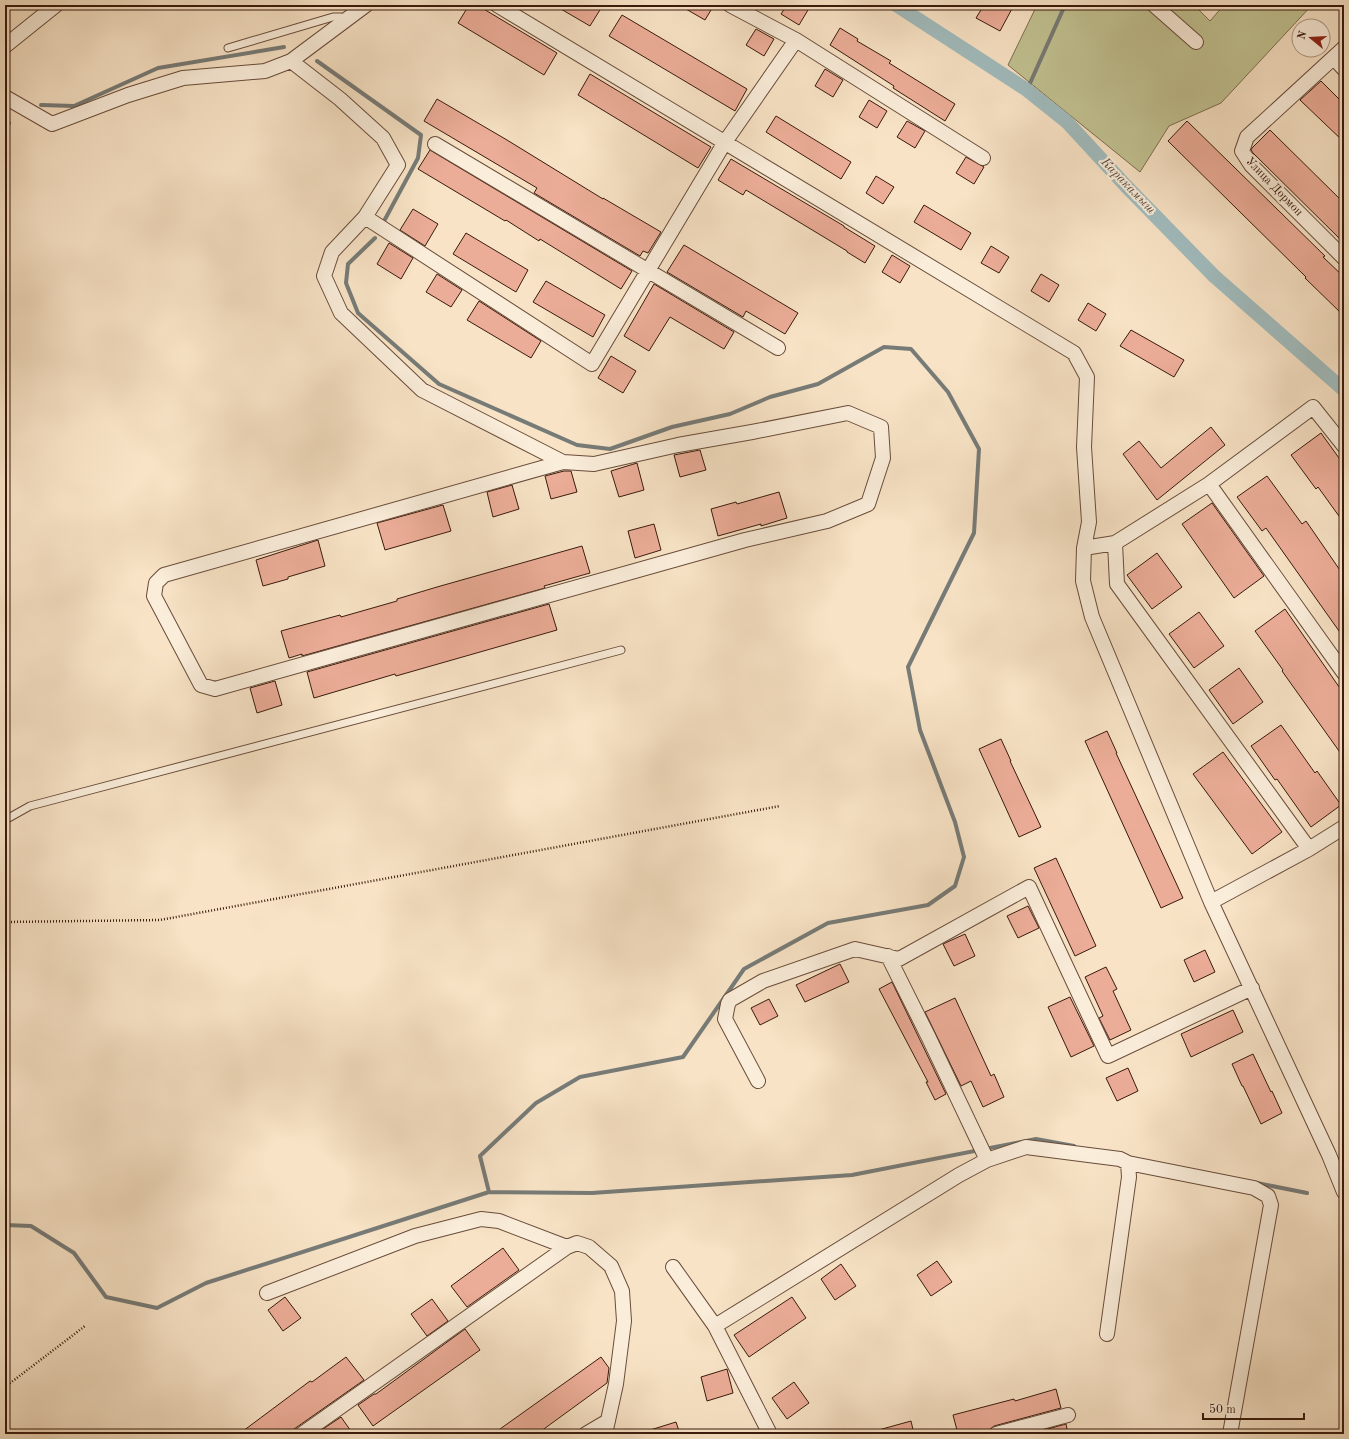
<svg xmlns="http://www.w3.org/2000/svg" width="1349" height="1439" font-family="'Old Standard TT',serif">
	<rect width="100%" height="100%" fill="#f8e3c6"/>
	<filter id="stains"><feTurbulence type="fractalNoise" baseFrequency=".005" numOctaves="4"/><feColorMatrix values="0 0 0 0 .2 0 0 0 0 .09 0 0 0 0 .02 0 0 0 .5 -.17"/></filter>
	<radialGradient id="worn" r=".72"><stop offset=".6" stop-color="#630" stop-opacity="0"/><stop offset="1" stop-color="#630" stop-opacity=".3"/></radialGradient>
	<path fill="#c2c292" stroke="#7e6e4f" d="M1037 5H1194L1210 21 1224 5H1312L1221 103 1169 126 1140 172 1008 65Z"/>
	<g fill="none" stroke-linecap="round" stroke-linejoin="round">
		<path stroke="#777b77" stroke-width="4" d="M317 61 421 135 418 158 383 223
			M1027 90 1065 5
			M41 105 74 106 158 68 284 47
			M5 121 9 123
			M375 238 348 264 346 283 358 313 439 384 577 445 610 449 672 427 730 414 770 397 818 384 884 347 911 349 948 392 979 449 974 533 908 667 920 730 955 822 964 857 955 886 928 905 828 923 744 969 683 1057 580 1077 536 1103 480 1156 489 1192
			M1257 1183 1307 1193
			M5 1225 31 1226 74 1253 106 1297 157 1308 206 1283 489 1192 592 1193 852 1175 1036 1139 1074 1146"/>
		<path stroke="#a1bcbe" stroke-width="14" d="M896 5 1027 90 1067 122 1126 186 1214 276 1344 390"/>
	</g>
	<path fill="#ecad98" stroke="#391a0c" d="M469 5H477L557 53 544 75 458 23Z
		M554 5H603L590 26Z
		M679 5H714L705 20Z
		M787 5H811L799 25 781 14Z
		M984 5H1014L1000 31 976 18Z
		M622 15 747 89 735 111 609 36Z
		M840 28 858 39 857 41 891 61 889 63 955 104 945 121 893 88 894 86 830 45Z
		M756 29 774 39 764 56 746 45Z
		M825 69 843 80 833 97 815 86Z
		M590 74 711 147 698 168 578 95Z
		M1321 81 1344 104V142L1300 100Z
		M437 99 507 140 603 199V198L661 232 648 253 643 251 640 256 534 193 537 188 424 121Z
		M869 100 887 111 877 128 859 117Z
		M776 116 851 162 841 179 766 132Z
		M907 121 925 131 915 148 897 137Z
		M1187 121 1325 256 1323 257 1344 277V316L1305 278 1306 277 1168 141Z
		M1270 130 1344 203V243L1253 153 1251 150 1252 148Z
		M430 150 632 271 621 289 540 239 539 241 506 220 505 221 418 169Z
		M966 157 984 167 974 184 956 173Z
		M731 159 844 226V227L875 246 865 263 847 252V251L746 190 743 195 718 180Z
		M876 176 894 187 883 204 866 193Z
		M924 205 971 233 961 250 914 222Z
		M413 209 438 224 425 246 400 230Z
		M466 233 528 270 516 292 453 254Z
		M389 243 413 258 401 279 377 264Z
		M684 245 798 313 785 334 746 311 743 317 667 272Z
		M991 246 1009 257 999 273 981 263Z
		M892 255 910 266 900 283 882 272Z
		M437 274 462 290 451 307 426 292Z
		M1041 274 1059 285 1049 302 1031 291Z
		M546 281 605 315 593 337 533 302Z
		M654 284 734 332 724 349 670 317 649 351 624 336Z
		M479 301 541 341 531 358 467 320Z
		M1088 303 1106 314 1096 331 1078 320Z
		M1131 330 1184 360 1174 377 1120 346Z
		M611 356 636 371 623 393 598 378Z
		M1211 427 1225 445 1157 500 1123 454 1139 441 1161 468Z
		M1321 433 1344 465V523L1318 487 1316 489 1291 455Z
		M700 450 706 470 680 477 674 455Z
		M637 463 644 490 619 497 611 471Z
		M564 471H571L577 492 551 499 545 476Z
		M1267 476 1302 524 1306 521 1344 576V638L1266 528 1262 531 1237 497Z
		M512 485 519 509 493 517 487 492Z
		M779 492 787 518 761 526V524L718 536 711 509 736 502 737 504Z
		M1212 503 1264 576 1234 598 1182 524Z
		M443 505 451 531 385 550 377 523Z
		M654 524 661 550 635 558 628 531Z
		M318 540 325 566 288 577V579L263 586 256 560Z
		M582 546 590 573 544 586 545 588 302 656V654L289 658 281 631 340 615 341 617 397 601V599L437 587Z
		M1157 553 1182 587 1152 609 1127 575Z
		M549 604 557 630 396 676 395 674 314 698 307 672Z
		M1285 609 1344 694V758L1282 671 1283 670 1255 631Z
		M1199 612 1224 646 1194 668 1169 634Z
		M1239 668 1263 702 1233 724 1209 690Z
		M275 681 282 705 257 713 250 688Z
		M1281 725 1315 773 1317 771 1341 805 1311 827 1277 779 1275 780 1251 746Z
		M1107 731 1117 753H1116L1183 898 1161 908 1085 741Z
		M1001 739 1011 761H1010L1041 827 1019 837 979 749Z
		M1223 752 1282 832 1252 854 1193 774Z
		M1056 858 1096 946 1075 956 1034 868Z
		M1028 906 1039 928 1018 938 1007 916Z
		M965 934 975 956 954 966 943 944Z
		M1205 950 1215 972 1194 982 1184 960Z
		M840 964 849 982 805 1002 796 985Z
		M1106 967 1117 989 1113 991 1131 1030 1110 1040 1099 1018 1103 1016 1085 977Z
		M892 982 946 1094 935 1100 926 1082H928L879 989Z
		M1070 997 1094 1046 1071 1057 1048 1007Z
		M955 998 991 1076 994 1074 1004 1097 983 1107 971 1081 961 1086 925 1012Z
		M769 999 778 1016 760 1025 751 1008Z
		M1233 1010 1243 1032 1191 1057 1181 1034Z
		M1253 1054 1271 1092 1272 1091 1282 1113 1261 1124 1243 1086H1242L1232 1064Z
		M1128 1068 1138 1091 1117 1101 1106 1078Z
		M503 1248 519 1270 467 1307 451 1286Z
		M937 1261 952 1282 931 1296 917 1275Z
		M841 1264 856 1286 835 1300 821 1279Z
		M285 1297 301 1318 283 1331 268 1310Z
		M792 1297 806 1318 749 1357 734 1335Z
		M432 1299 448 1321 427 1336 411 1314Z
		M465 1329 480 1350 373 1426 358 1405 374 1394H376Z
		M346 1357 364 1380 287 1434H239L310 1381 312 1382Z
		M601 1357 609 1368 607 1383 537 1434H493Z
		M727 1369 733 1393 707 1401 701 1377Z
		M794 1382 809 1403 787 1419 772 1398Z
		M1056 1389 1061 1408 994 1426 988 1431 977 1434H958L953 1415 1014 1399 1015 1401Z
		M341 1417 353 1434H327L323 1429Z
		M911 1421 914 1434H876L875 1431Z
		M676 1422 680 1434H647V1431Z
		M1066 1424 1068 1434H1029Z"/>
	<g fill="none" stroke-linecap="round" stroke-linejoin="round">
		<g stroke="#694c3a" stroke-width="9">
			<path id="lane" d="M228 48 333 17H341L344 20
				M5 820 30 806 621 650"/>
		</g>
		<g stroke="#694c3a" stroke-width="16">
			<path id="street" d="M497 5 1074 353 1087 377 1084 447 1089 522 1084 548 1083 581 1092 617 1211 902 1329 1155 1344 1192
				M730 5 796 40 983 158
				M1154 5 1196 42
				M5 46 56 5
				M1344 48 1247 137 1242 151 1251 165 1344 258
				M1334 58 1344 69
				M291 61 340 99 383 138 398 165 365 217 332 252 324 276 341 313 422 390 563 462
				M5 97 52 124 128 95 183 78 265 71 291 61 366 5
				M435 144 778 348
				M365 217 592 364 725 142 796 40
				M848 413 881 427 883 458 868 504 827 521 745 540 215 689 201 685 154 596 156 583 164 575 563 462 594 464 678 445 752 432Z
				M1209 484 1344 673
				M1115 543 1117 584 1309 849
				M1084 548 1115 543 1209 484 1313 407 1344 446
				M1211 902 1309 849 1344 827
				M888 956 928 1036 987 1160
				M758 1081 725 1019 728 1004 730 1000 763 981 855 949 899 959 1029 887 1108 1056 1252 988
				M1128 1163 1254 1188 1268 1196 1271 1205 1230 1434
				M673 1267 715 1326 770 1434
				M267 1293 415 1236 481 1219 499 1221 567 1247 577 1243 589 1247 611 1266 622 1291 624 1321 616 1384 605 1434
				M715 1326 959 1175 987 1160 1026 1147 1120 1159 1128 1163 1129 1177 1107 1334
				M302 1434 567 1247
				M586 1434 608 1421
				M996 1434 1068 1415"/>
		</g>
		<path stroke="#391a0c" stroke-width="2.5" stroke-dasharray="1 2" stroke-linecap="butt" d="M5 922 160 920 780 806
			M5 1387 85 1326"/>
		<use href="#lane" stroke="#faedda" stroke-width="7"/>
		<use href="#street" stroke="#faedda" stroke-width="14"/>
	</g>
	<g text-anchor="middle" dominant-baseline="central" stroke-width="4" stroke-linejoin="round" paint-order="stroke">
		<g font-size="12" fill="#391a0c" stroke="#faedda">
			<text transform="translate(1274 187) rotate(46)">Улица Дормон</text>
		</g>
		<g font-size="13" font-style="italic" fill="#584b41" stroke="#faedda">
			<text transform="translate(1128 186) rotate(46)">Каракамыш</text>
		</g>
	</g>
	<rect width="1349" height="1439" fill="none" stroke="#f8e3c6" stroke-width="20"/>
	<rect x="6" y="6" width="1337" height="1427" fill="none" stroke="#391a0c" stroke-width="2"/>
	<rect x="10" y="10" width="1329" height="1419" fill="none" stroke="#391a0c"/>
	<g transform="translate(1311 38) rotate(288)"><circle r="19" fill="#faedda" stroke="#ad9988"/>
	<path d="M0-3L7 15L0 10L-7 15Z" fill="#8f2418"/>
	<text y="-6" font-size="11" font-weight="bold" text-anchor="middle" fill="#391a0c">N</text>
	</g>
	<path d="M1203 1413v6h101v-6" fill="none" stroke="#391a0c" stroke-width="2"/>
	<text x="1209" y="1413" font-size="12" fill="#391a0c" stroke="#faedda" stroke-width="3" paint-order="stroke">50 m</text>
	<rect width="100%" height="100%" filter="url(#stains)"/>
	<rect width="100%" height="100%" fill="url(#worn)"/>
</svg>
